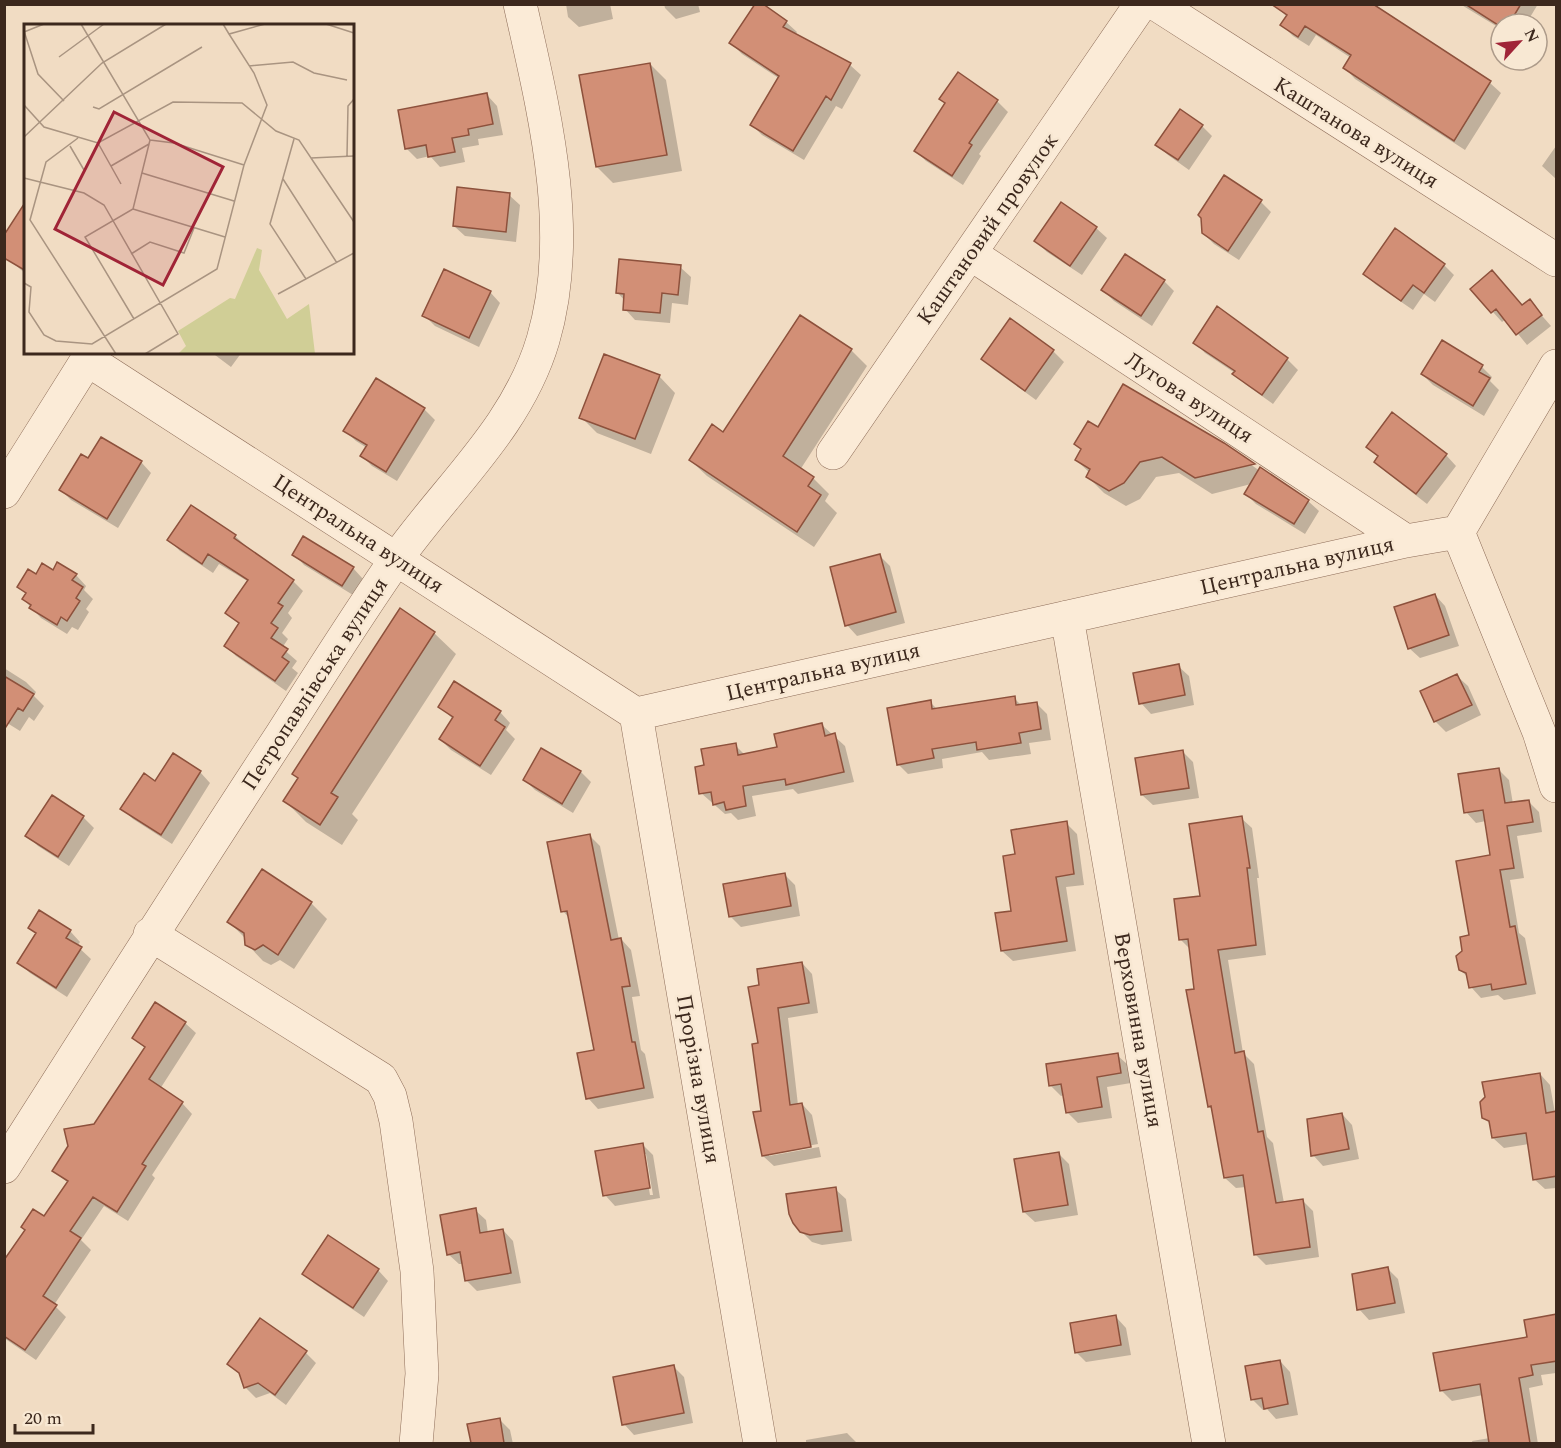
<svg xmlns="http://www.w3.org/2000/svg" width="1561" height="1448" font-family="Spectral,serif">
	<rect width="100%" height="100%" fill="#f1dcc3"/>
	<path fill="#0003" fill-rule="evenodd" d="M566 4H610L613 19 579 27 568 17Z
		M664 4H698L700 12 676 19 665 8Z
		M1367 4 1490 83 1501 93 1465 150 1355 79 1345 68 1351 58 1316 35 1309 46 1293 36 1282 25 1287 17 1276 6Z
		M1460 4H1538L1526 24H1501V29Z
		M786 22 797 32 795 35 850 65 861 75 842 109 836 106 804 160 762 135 752 125 780 79 742 54 731 43Z
		M650 64 666 80 682 171 613 183 597 167Z
		M958 74 997 101 1008 112 979 154 981 156 963 185 926 161 916 151 946 104 941 99Z
		M487 95 497 106 503 135 478 139 479 145 462 148 465 162 440 167 430 156 417 159 406 148Z
		M1202 126 1212 136 1189 170 1168 155 1157 145Z
		M1556 146V179L1542 166Z
		M509 195 520 205 516 242 465 236 454 226Z
		M1261 202 1271 212 1239 260 1214 244 1203 233Z
		M26 204V274L8 259Z
		M1096 228 1107 238 1082 275 1047 252 1036 241Z
		M1444 265 1454 275 1435 302 1424 294 1413 310 1375 284 1365 273Z
		M680 267 691 277 688 305 672 303 670 323 635 320 625 309V301L617 292Z
		M1164 281 1174 291 1152 326 1114 301 1103 290Z
		M1473 290 1523 306 1529 301 1551 326 1527 345 1506 319 1502 322Z
		M490 292 500 303 479 347 435 326 424 315Z
		M1218 308 1287 359 1298 370 1273 404 1245 384 1235 373 1205 353 1195 342Z
		M801 317 851 350 867 366 800 470 813 478 829 494 825 501 837 513 814 547 707 476 690 460 724 434Z
		M1011 320 1053 351 1064 362 1036 400 993 369 983 358Z
		M211 352H242L231 367Z
		M1482 367 1492 377 1490 381 1499 390 1484 416 1433 385 1422 374Z
		M659 376 675 393 651 454 597 433 581 417Z
		M377 380 424 409 435 420 397 481 372 466 362 456 367 448 356 441 345 431Z
		M1098 429 1223 445 1260 471 1308 501 1319 511 1305 534 1256 504 1246 494 1251 484 1212 494 1179 473 1156 477 1140 499 1126 506 1104 493 1088 477 1090 473 1076 460 1082 450 1076 444Z
		M1368 447 1446 455 1456 466 1427 504 1386 472 1376 462 1379 458Z
		M89 460 141 462 151 473 118 528 71 500 61 490Z
		M235 536 246 546 293 581 303 591 288 613 292 618 282 633 288 639 282 648 297 661 292 668 298 673 286 691 236 656 226 646 240 625 227 613 249 582 219 564 213 573 180 551 169 540Z
		M294 554 353 568 363 579 353 595 304 565Z
		M879 555 890 566 905 623 857 636 847 625Z
		M76 575 86 586 84 590 93 599 86 609 89 612 78 630 72 627 67 634 41 618 23 599 27 594 19 587 36 576Z
		M1435 595 1445 606 1459 646 1420 658 1409 648Z
		M434 633 456 654 352 814 358 820 342 845 306 822 285 801Z
		M1178 666 1189 676 1194 705 1151 714 1141 703Z
		M4 668 26 682 36 692 34 696 44 706 34 721 29 717 20 731 4 721Z
		M1457 676 1468 686 1481 715 1446 732 1435 721Z
		M1014 698 1022 706 1037 704 1047 714 1051 740 1029 743 1031 754 989 760 982 752 942 759 943 768 908 774 898 764 930 702 937 709Z
		M440 707 500 712 510 723 506 730 515 739 491 775 451 750 440 739 453 719Z
		M822 725 845 746 854 782 798 794 793 789 752 796 756 816 738 820 731 813 725 814 701 793 706 767 735 745 745 755 779 748Z
		M542 750 581 772 591 782 573 813 535 790 525 780Z
		M1183 752 1193 762 1199 798 1153 805 1142 795Z
		M1498 769 1509 780 1513 804 1528 801 1539 812 1542 832 1517 836 1524 878 1510 880 1519 933 1525 938 1536 994 1504 1000 1498 995 1481 998 1471 987 1469 978 1460 970 1492 856 1486 821 1476 823 1466 812Z
		M200 772 210 783 172 844 133 819 122 808 156 783Z
		M83 817 94 828 69 866 38 846 27 835Z
		M1241 818 1252 828 1259 878H1257L1266 955 1228 960 1243 1053 1254 1064 1267 1137 1273 1143 1284 1203 1302 1200 1313 1211 1319 1257 1266 1265 1255 1254 1246 1187 1236 1188 1225 1178 1213 1110 1209 1106 1197 1035 1194 1032 1187 992 1196 990 1190 949 1181 940Z
		M1066 823 1077 834 1084 885 1066 887 1076 951 1013 961 1002 951 1012 912 1017 856Z
		M589 835 600 846 619 940 621 939 631 950 640 996 632 997 641 1050 645 1054 654 1098 598 1109 588 1098 595 1051 570 919 563 911Z
		M784 874 795 885 800 916 741 927 730 916Z
		M311 903 327 919 294 969 280 960 271 965 263 961 247 944 246 939 229 922Z
		M30 927 70 931 80 942 77 946 91 959 67 997 30 973 19 963 37 934Z
		M802 963 812 974 818 1013 788 1018 798 1105 802 1104 812 1115 818 1144 769 1153V1156L819 1147 821 1157 774 1166 763 1156 759 1045 761 986Z
		M185 1023 196 1033 160 1089 182 1103 192 1114 152 1175 155 1178 128 1221 104 1206 81 1240 91 1250 54 1305 66 1317 36 1360 4 1338V1273L68 1183 54 1171 95 1125 146 1049 134 1038Z
		M1117 1055 1128 1065 1131 1083 1107 1087 1112 1118 1078 1123 1067 1112 1064 1095 1061 1096 1050 1085Z
		M1540 1074 1550 1085 1555 1113H1556V1188L1545 1189 1534 1179 1529 1144 1504 1148 1493 1138 1491 1125 1484 1117Z
		M1342 1114 1352 1125 1359 1159 1323 1166 1313 1155Z
		M642 1144 653 1155 660 1198 615 1206 605 1195ZM643 1154H646L653 1195H650Z
		M1058 1153 1069 1164 1078 1215 1035 1222 1024 1212Z
		M835 1189 846 1199 852 1241 822 1245 812 1242 801 1231Z
		M475 1210 486 1220 488 1233 503 1230 513 1241 521 1283 477 1291 466 1280 463 1264H459L448 1254Z
		M1388 1269 1398 1279 1405 1313 1369 1320 1359 1309Z
		M378 1270 388 1281 364 1317 315 1284 304 1274Z
		M1556 1316V1373L1541 1375 1543 1385 1529 1388 1538 1444H1473L1472 1441 1490 1438 1483 1395 1452 1401 1441 1390 1529 1338Z
		M1116 1317 1126 1328 1131 1355 1086 1362 1076 1352Z
		M306 1353 316 1363 286 1405 270 1393 256 1398 245 1387 241 1376 229 1364Z
		M1280 1361 1290 1372 1298 1415 1276 1419 1267 1409 1263 1410 1253 1400Z
		M674 1367 684 1377 693 1423 634 1435 624 1424Z
		M500 1420 510 1430 513 1444H472L469 1425Z
		M847 1433 858 1444H806V1440Z"/>
	<path fill="#d28f76" stroke="#8d513c" stroke-width="1.5" d="M755 4H763L787 21 783 27 851 63 831 100 826 96 793 151 750 125 779 76 729 43Z
		M1271 4H1373L1491 81 1454 141 1343 68 1351 55 1305 26 1298 37 1280 25 1287 15Z
		M1465 4H1521L1509 24H1501V27Z
		M650 63 667 155 596 167 579 75Z
		M958 72 998 100 969 143 972 145 952 176 914 151 945 103 939 99Z
		M487 93 493 124 468 129 469 135 452 138 455 152 428 157 426 145 405 149 398 110Z
		M1180 109 1203 125 1178 160 1155 145Z
		M1224 175 1262 200 1228 251 1202 233 1201 218 1198 215Z
		M457 187 510 193 506 232 453 226Z
		M26 201V271L4 258V235Z
		M1061 202 1097 227 1070 266 1034 241Z
		M1395 228 1445 264 1424 293 1413 285 1401 301 1363 274Z
		M1125 254 1165 280 1141 316 1101 290Z
		M619 259 681 265 678 295 662 293 660 313 623 310 624 294 616 293Z
		M444 269 491 291 469 338 422 316Z
		M1492 270 1522 305 1530 299 1542 315 1516 335 1496 309 1491 313 1470 289Z
		M1217 306 1288 358 1262 395 1232 374 1235 371 1193 343Z
		M800 315 852 349 783 456 814 477 808 486 821 495 797 532 689 460 712 424 723 432Z
		M1010 318 1054 350 1025 391 981 359Z
		M1442 340 1483 365 1479 372 1490 378 1473 406 1421 374Z
		M604 354 660 375 635 439 579 418Z
		M376 378 425 408 386 472 360 456 367 445 343 431Z
		M1123 384 1224 443 1255 464 1195 478 1162 457 1140 462 1124 483 1109 491 1086 477 1090 469 1075 460 1081 449 1074 444 1088 421 1098 427Z
		M1392 412 1447 454 1416 494 1374 462 1378 456 1366 447Z
		M101 437 142 461 107 519 59 490 81 454 88 458Z
		M1260 467 1309 500 1294 524 1244 494Z
		M191 505 236 535 234 538 294 580 278 603 283 606 271 623 278 628 271 638 288 649 282 657 289 662 275 681 224 646 239 623 225 613 248 580 208 554 202 564 167 540Z
		M303 536 354 567 342 586 292 555Z
		M880 554 896 612 845 626 830 567Z
		M57 562 77 574 72 580 83 587 76 598 80 601 67 621 61 617 57 625 29 608 31 605 22 599 26 593 17 587 28 569 36 574 42 563 53 570Z
		M1435 594 1449 635 1408 649 1394 607Z
		M400 608 435 632 331 793 338 797 320 825 283 801 298 778 292 774Z
		M1179 664 1185 695 1139 704 1133 673Z
		M1457 674 1472 705 1434 722 1420 691Z
		M4 676 34 694 23 711 18 708 4 730Z
		M454 681 501 711 495 720 505 727 480 766 439 739 453 717 438 707Z
		M1015 696 1016 705 1037 702 1041 729 1019 733 1021 743 977 750 976 742 932 749 934 758 897 765 887 708 931 700 932 709Z
		M822 723 825 736 835 733 844 772 786 785 785 779 743 786 746 806 726 810 724 802 713 805 711 792 699 794 695 767 704 765 701 749 736 743 738 755 777 747 774 734Z
		M541 748 581 771 562 804 523 780Z
		M1183 750 1189 788 1141 795 1135 758Z
		M173 753 201 771 161 835 120 809 144 773 155 781Z
		M1499 768 1505 803 1529 800 1533 822 1507 826 1514 868 1500 870 1510 927 1515 926 1526 984 1492 990 1491 984 1469 988 1466 973 1459 970 1456 956 1462 951 1460 937 1469 935 1456 861 1490 855 1483 810 1464 813 1458 774Z
		M52 795 84 816 58 857 25 836Z
		M1242 816 1250 868H1247L1256 945 1218 950 1235 1053 1244 1051 1258 1132 1263 1131 1276 1203 1303 1199 1310 1247 1254 1255 1243 1175 1224 1178 1211 1106 1208 1107 1186 990 1194 989 1188 939 1179 940 1174 899 1200 896 1189 824Z
		M1067 821 1074 874 1056 877 1067 941 1001 951 995 913 1011 911 1003 856 1015 854 1011 830Z
		M590 834 611 940 621 938 630 986 622 987 632 1042H635L644 1088 586 1099 577 1053 594 1050 567 911 561 912 547 842Z
		M262 869 312 902 278 955 263 945 255 950 245 945 244 933 227 922Z
		M785 873 791 906 729 917 723 884Z
		M39 910 71 930 66 938 82 947 56 988 17 963 36 933 28 928Z
		M802 962 809 1003 778 1008 790 1105 802 1103 811 1147 762 1156 753 1112 761 1111 752 1044 758 1043 748 987 759 985 757 969Z
		M155 1002 186 1022 149 1079 183 1102 142 1164 146 1166 117 1212 93 1197 70 1231 81 1238 43 1296 57 1305 25 1350 4 1336V1260L25 1230 21 1227 33 1209 44 1216 68 1181 52 1171 68 1146 64 1129 94 1124 145 1047 132 1038Z
		M1118 1053 1121 1073 1097 1077 1102 1107 1066 1113 1061 1084 1049 1086 1046 1064Z
		M1540 1073 1546 1113 1557 1111V1176L1533 1180 1526 1133 1492 1138 1489 1121 1482 1118 1480 1102 1485 1097 1482 1082Z
		M1342 1113 1349 1149 1311 1156 1307 1119Z
		M643 1143 650 1188 603 1196 595 1151Z
		M1059 1152 1068 1205 1023 1212 1014 1159Z
		M836 1187 842 1231 810 1235 800 1232 793 1223 789 1214 786 1194Z
		M476 1208 480 1233 503 1229 511 1273 465 1281 460 1252 447 1255 440 1215Z
		M328 1235 379 1269 353 1308 302 1274Z
		M1388 1267 1395 1303 1357 1310 1352 1274Z
		M1557 1314V1361L1531 1365 1533 1375 1519 1378 1530 1443H1489L1480 1384 1440 1391 1433 1353 1527 1337 1524 1320Z
		M1116 1315 1121 1345 1075 1353 1070 1323Z
		M260 1318 307 1351 275 1395 258 1383 244 1388 239 1373 227 1364Z
		M1280 1360 1288 1404 1264 1409 1262 1398 1251 1400 1245 1366Z
		M674 1365 684 1413 622 1425 613 1377Z
		M500 1418 504 1443H471L467 1424Z"/>
	<g fill="none" stroke-linecap="round" stroke-linejoin="round">
		<g stroke="#8d6c58" stroke-width="34">
			<path id="minor" d="M1156 4 1556 260
				M971 254 1406 541
				M88 360 636 714 1406 541 1458 532 1556 366
				M833 453 1141 4
				M4 492 92 352
				M1458 532 1539 732 1556 786
				M1067 617 1209 1444
				M636 714 760 1444
				M150 934 381 1079 390 1096 396 1121 417 1271 422 1374 416 1444
				M4 1167C96 1022 188 877 282 734 319 676 356 617 395 561 446 488 517 428 543 340 575 232 544 111 520 4"/>
		</g>
		<use href="#minor" stroke="#fbebd7" stroke-width="33"/>
	</g>
	<g text-anchor="middle" dominant-baseline="central" stroke-width="5" stroke-linejoin="round" paint-order="stroke">
		<g font-size="22" fill="#3c281d" stroke="#f8e8d3">
			<text transform="translate(1356 133) rotate(32)">Каштанова вулиця</text>
			<text transform="translate(988 229) rotate(-55)">Каштановий провулок</text>
			<text transform="translate(1189 398) rotate(33)">Лугова вулиця</text>
			<text transform="translate(358 534) rotate(33)">Центральна вулиця</text>
			<text transform="translate(1297 566) rotate(-13)">Центральна вулиця</text>
			<text transform="translate(823 672) rotate(-13)">Центральна вулиця</text>
			<text transform="translate(315 684) rotate(-57)">Петропавлівська вулиця</text>
			<text transform="translate(1138 1030) rotate(80)">Верховинна вулиця</text>
			<text transform="translate(698 1079) rotate(80)">Прорізна вулиця</text>
		</g>
	</g>
	<g transform="translate(24 24)">
		<rect width="330" height="330" fill="#f1dcc3"/>
		<path d="M233 224 238 226 235 246 263 295 285 280 291 330H154L162 322 154 307 206 274 211 275Z" fill="#d0ce96"/>
		<path fill="none" stroke="#a99481" stroke-width="1.5" d="M57 0 126 116 109 185 61 213 110 295M199 0 205 10 241 0M302 0 330 9M0 7 14 50 40 77M0 8 20 0M35 33 80 0M225 42 269 38 290 49 323 56M0 81 20 103 74 119 149 78 218 79 252 107 275 116 287 134 330 132M69 83 75 85 178 23M0 113 78 39 142 0M54 114 22 138 6 196 92 330M270 115 246 200 282 255M126 116 150 119 220 141M74 119 97 160M46 122 60 146M323 132 324 82 330 75M287 134 330 198M87 142 125 120M118 149 210 177M0 154 60 169 80 181 154 310 121 330M259 155 313 239M109 185 201 213M107 230 126 218 160 229 170 204M0 259 7 263 5 288 20 311 32 317 68 320 193 245 220 141 243 81 230 49 205 10M254 270 330 229"/>
		<path fill="#a02437" fill-opacity="0.15" stroke="#a02437" stroke-width="3" d="M90 88 199 143 139 261 31 205Z"/>
		<rect width="330" height="330" fill="none" stroke="#3c281d" stroke-width="3"/>
	</g>
	<rect width="1561" height="1448" fill="none" stroke="#3c281d" stroke-width="12"/>
	<g transform="translate(1519 42) rotate(63)"><circle r="28" fill="#f8e8d3" stroke="#ad9b8a" stroke-width="1.5"/>
	<path d="M0-4.5L10 22L0 15L-10 22Z" fill="#a02437"/>
	<text y="-9" font-size="16" font-weight="bold" text-anchor="middle" fill="#3c281d">N</text>
	</g>
	<path d="M15 1424v9h78v-9" fill="none" stroke="#3c281d" stroke-width="3"/>
	<text x="24" y="1424" font-size="18" fill="#3c281d" stroke="#f8e8d3" stroke-width="4.5" paint-order="stroke">20 m</text>
</svg>
